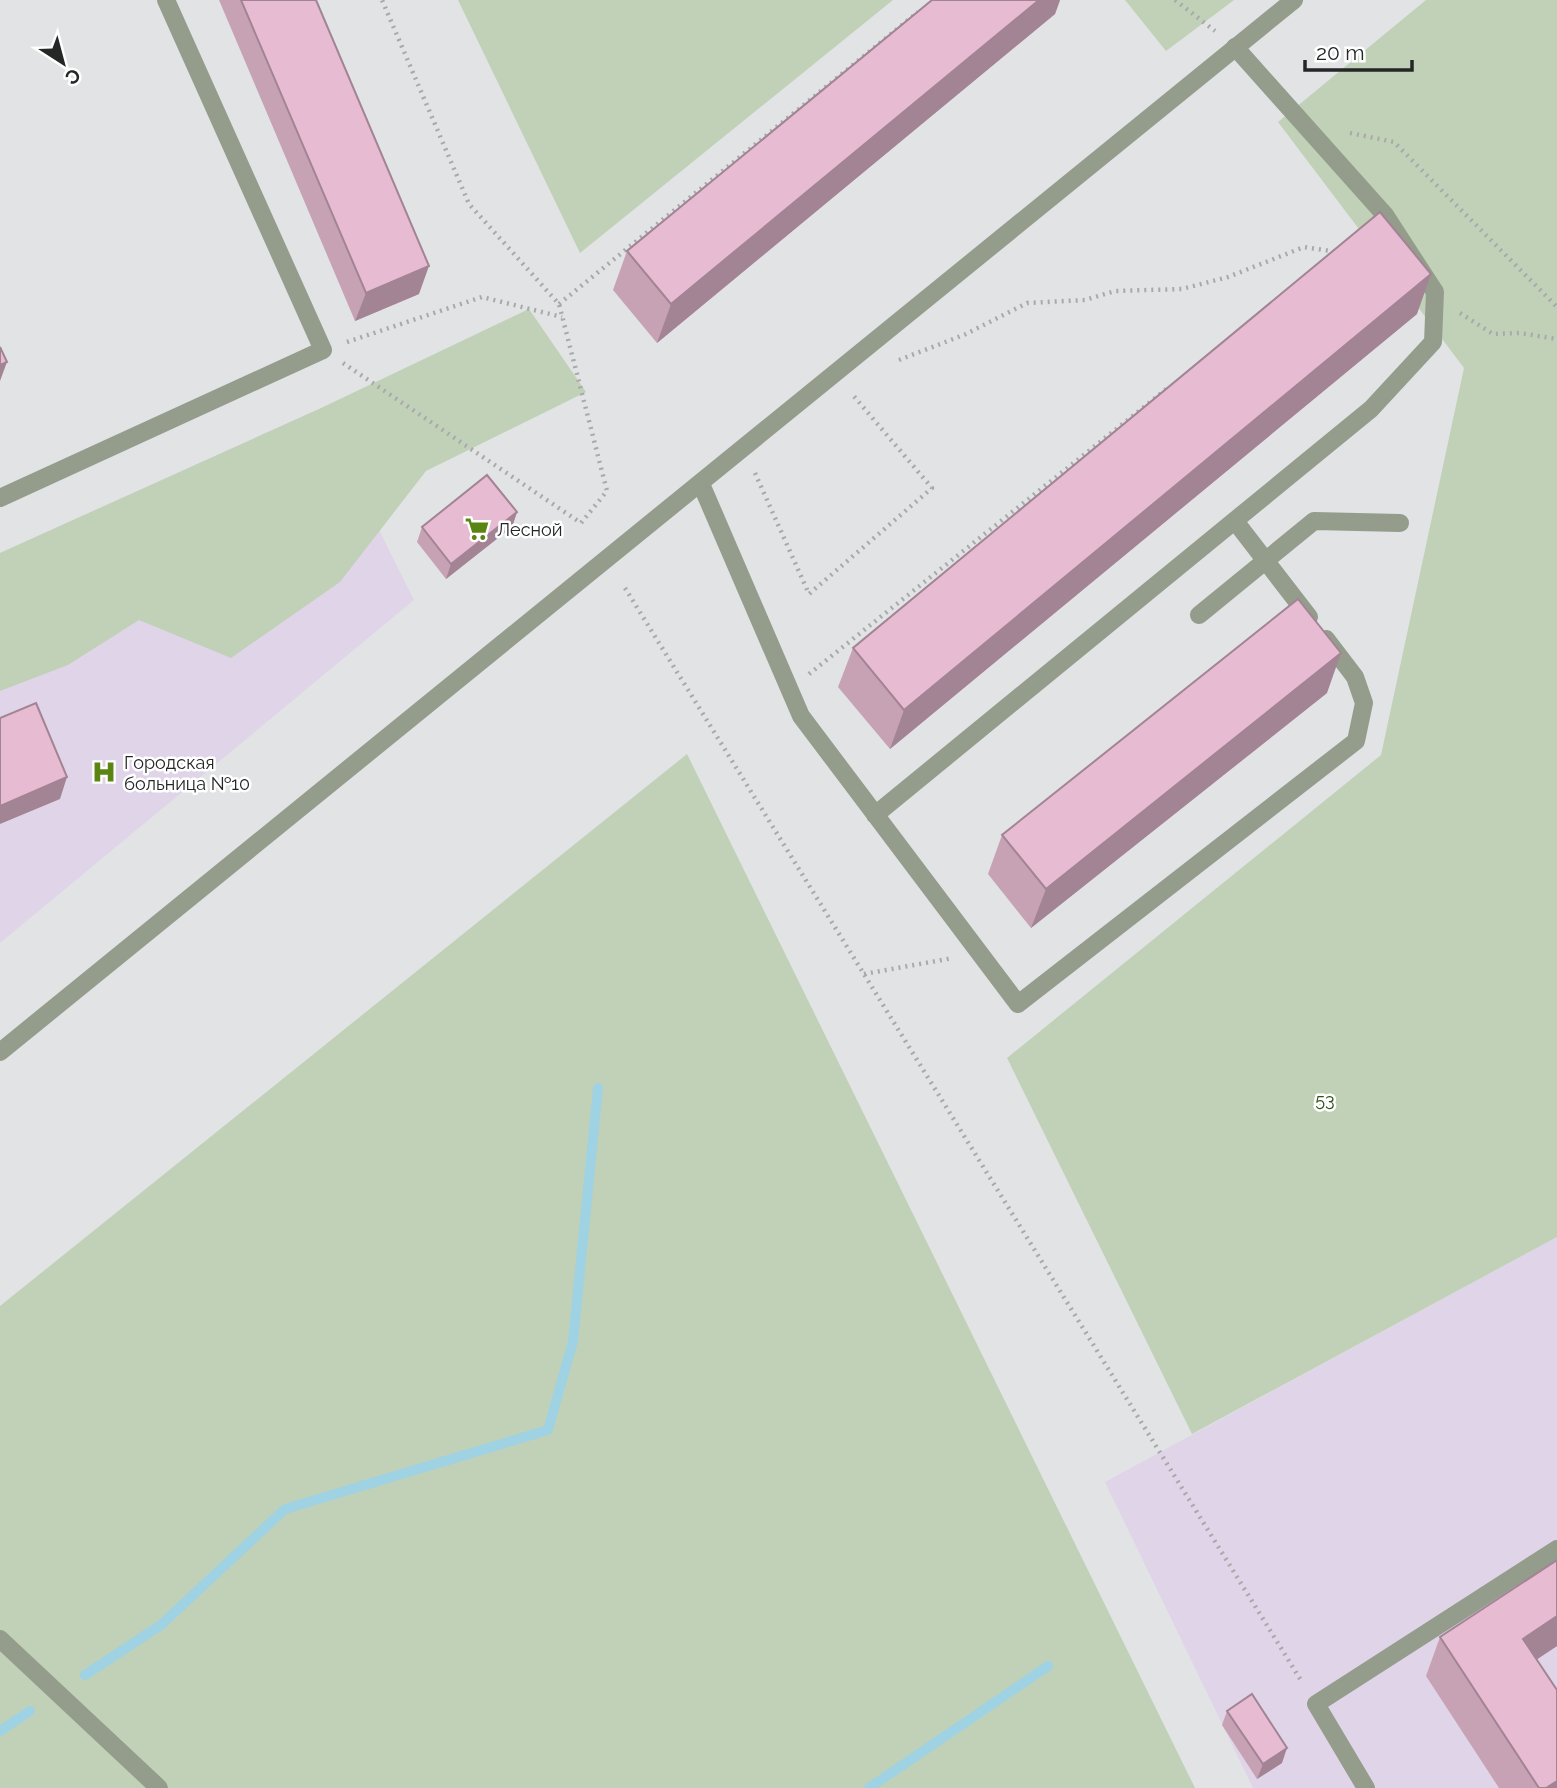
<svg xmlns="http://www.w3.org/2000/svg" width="1557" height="1788" font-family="Raleway,sans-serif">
	<rect width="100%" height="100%" fill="#e1e3e5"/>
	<path fill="#e0d4e8" d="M319 409 414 600 0 943V553Z
		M1557 1237V1788H1253L1105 1482Z"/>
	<path fill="#c1d1b8" d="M458 0H893L580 253Z
		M1125 0H1234L1166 51Z
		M1426 0H1557V1237L1192 1434 1007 1058 1381 755 1464 368 1278 122Z
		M529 309 586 392 426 471 340 582 231 658 139 620 68 665 0 691V553L319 409Z
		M687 754 1195 1788H0V1306Z"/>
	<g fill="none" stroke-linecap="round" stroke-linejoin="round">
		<path stroke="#9fd2e3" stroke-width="10" d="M85 1675 161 1625 285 1509 548 1430 573 1341 598 1088
			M0 1731 30 1711
			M869 1788 1048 1666"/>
		<path stroke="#a8a9ab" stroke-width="4.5" stroke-dasharray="2 5" stroke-linecap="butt" d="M1175 0 1215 31
			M1350 133 1394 142 1557 307
			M559 304 918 12
			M1460 313 1493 334 1520 333 1557 339
			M347 342 482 297 562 317
			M899 360 966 334 1027 303 1085 300 1115 291 1182 289 1228 277 1304 247 1337 252
			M343 363 581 523 607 491 559 304 469 204 382 0
			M755 473 809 594 932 488 852 394
			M625 588 1302 1682
			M809 674 1169 387
			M864 974 953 958"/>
		<path stroke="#949c8b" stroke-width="18" d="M701 484 801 716 1018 1004 1356 741 1364 703 1355 677 1326 639
			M0 498 323 350 166 0
			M1235 521 1309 617
			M1199 615 1314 521 1400 523
			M875 815 1371 409 1433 342 1435 292 1385 215 1235 47
			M1366 1788 1316 1704 1557 1549"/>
		<path stroke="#949c8b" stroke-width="18" d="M0 1052 1294 0
			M0 1639 159 1788"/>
	</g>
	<path fill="#c7a2b5" d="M219 0H316L419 294 355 321Z
		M932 0H1060L1055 14 657 343 613 290 627 251Z
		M1417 314 890 749 838 687 853 648Z
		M517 512 512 527 446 579 417 542 422 527Z
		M1327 693 1031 928 988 874 1002 835Z
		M1557 1560V1646L1537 1659 1557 1788H1499L1426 1676 1440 1637Z
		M1227 1711 1282 1763 1257 1779 1222 1725Z"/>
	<path fill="#a28494" d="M1039 0H1060L1055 14 657 343 671 304Z
		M429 266 419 294 355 321 366 293Z
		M1431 274 1417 314 890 749 904 710Z
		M7 362 0 381V365Z
		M517 512 512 527 446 579 451 564Z
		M1341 653 1327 693 1031 928 1046 889Z
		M67 777 60 799 0 824V806Z
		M1557 1616V1646L1509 1678 1523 1639Z
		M1287 1748 1282 1763 1257 1779 1263 1764Z
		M1557 1781V1788H1546Z"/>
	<path fill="#e7bcd3" stroke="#a28494" stroke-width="2" d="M241 0H316L429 266 366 293Z
		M932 0H1039L671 304 627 251Z
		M1380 212 1431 274 904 710 853 648Z
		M0 347 7 362 0 365Z
		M487 475 517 512 451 564 422 527Z
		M1298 599 1341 653 1046 889 1002 835Z
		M36 703 67 777 0 806V718Z
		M1557 1560V1616L1523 1639 1557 1690V1781L1546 1788H1539L1440 1637Z
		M1252 1694 1287 1748 1263 1764 1227 1711Z"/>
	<defs>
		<g id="supermarket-bare" transform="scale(1.89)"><path d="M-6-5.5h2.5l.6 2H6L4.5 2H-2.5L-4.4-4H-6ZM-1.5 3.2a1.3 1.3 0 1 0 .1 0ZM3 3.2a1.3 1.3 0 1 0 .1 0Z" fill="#5a8512" stroke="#fff" stroke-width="2.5" paint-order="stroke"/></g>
		<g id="hospital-bare" transform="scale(1.89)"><path d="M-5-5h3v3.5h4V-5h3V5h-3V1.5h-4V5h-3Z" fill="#5a8512" stroke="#fff" stroke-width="2.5" paint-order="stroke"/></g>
	</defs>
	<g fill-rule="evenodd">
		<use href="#supermarket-bare" x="477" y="529"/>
		<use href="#hospital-bare" x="104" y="772"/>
	</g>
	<g text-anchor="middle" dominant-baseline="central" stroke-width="5" stroke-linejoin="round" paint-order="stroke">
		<g font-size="18" fill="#252626" stroke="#fff" text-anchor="start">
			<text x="497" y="529">Лесной</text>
			<text x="124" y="762">Городская<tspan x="124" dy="21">больница №10</tspan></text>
		</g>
		<g font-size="18" fill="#314f1a" stroke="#fff">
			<text x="1325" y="1099">53</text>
		</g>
	</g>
	<g transform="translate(63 63) rotate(144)" stroke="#ffffff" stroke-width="5" paint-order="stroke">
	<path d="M0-5L12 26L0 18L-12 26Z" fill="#252626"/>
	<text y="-10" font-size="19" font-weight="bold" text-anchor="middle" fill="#252626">С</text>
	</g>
	<path d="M1305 60v10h107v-10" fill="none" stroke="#252626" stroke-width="3.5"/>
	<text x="1316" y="60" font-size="21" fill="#252626" stroke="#ffffff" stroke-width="5" paint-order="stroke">20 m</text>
</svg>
